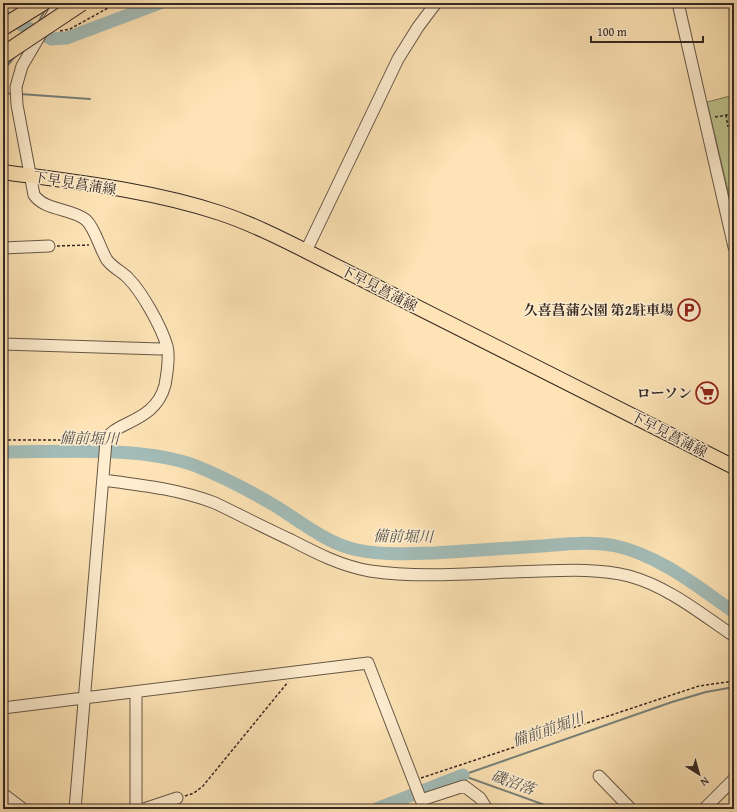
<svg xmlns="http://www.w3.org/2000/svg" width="737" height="812" font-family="'Gentium Book Plus','Noto Serif JP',serif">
	<rect width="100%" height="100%" fill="#fde3b5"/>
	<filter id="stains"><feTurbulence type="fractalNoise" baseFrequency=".005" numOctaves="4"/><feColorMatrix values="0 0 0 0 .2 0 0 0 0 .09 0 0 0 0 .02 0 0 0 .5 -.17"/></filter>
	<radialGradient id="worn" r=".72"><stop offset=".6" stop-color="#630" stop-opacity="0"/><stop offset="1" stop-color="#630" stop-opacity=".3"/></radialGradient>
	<path fill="#bec48e" stroke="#797658" d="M734 95V216L707 102Z"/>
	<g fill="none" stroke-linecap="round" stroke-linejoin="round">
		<path stroke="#77817b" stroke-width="2" d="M38 23 45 10
			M3 71 16 55
			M3 93 13 94
			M20 94 90 99
			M463 775 672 702 706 692 734 687
			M464 776 556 809"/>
		<path stroke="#a3bcb7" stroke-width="13" d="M3 16 52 39 67 38 160 3
			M3 452C59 452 144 446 196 466 221 476 248 490 272 504 299 520 325 543 357 550 382 555 408 554 434 553 470 551 506 548 542 546 567 544 592 541 616 546 660 556 698 587 734 612
			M376 809 463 775"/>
		<g stroke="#665747" stroke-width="13">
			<path id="minor" d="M59 3 22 66 16 87 17 105 34 195C45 211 72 208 86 220 95 228 100 249 107 260 113 268 121 271 128 278 142 292 161 326 167 346 170 357 167 374 165 385 155 424 112 421 106 441L75 809
				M678 3 734 247
				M3 248 49 246
				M306 251 398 59 418 27 436 3
				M3 344 160 349 167 347
				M103 480C141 485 178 489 215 503 240 515 265 528 291 540 316 553 341 566 370 571 423 579 488 572 542 571 571 570 601 569 629 576 669 587 701 614 734 636
				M3 708 368 663 421 800 464 786 480 798 487 809
				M599 776 631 809
				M3 794 23 809
				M136 809V692
				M144 809 177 798
				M704 809 734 779"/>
		</g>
		<g stroke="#342822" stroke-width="16">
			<path id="major" d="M3 172C75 182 150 190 220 213 250 223 278 237 306 251L734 467"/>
		</g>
		<g stroke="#342822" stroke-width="18">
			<path id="highway" d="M3 27 42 3"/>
		</g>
		<path stroke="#342822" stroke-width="1.5" stroke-dasharray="3 2" stroke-linecap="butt" d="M60 31 70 29 117 3
			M726 115 728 127
			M715 117 733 114
			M57 246 89 245
			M3 440H97
			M421 778 699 686 734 681
			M185 796 194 793 203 786 288 682"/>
		<use href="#minor" stroke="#feedcf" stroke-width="11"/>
		<use href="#major" stroke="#fde3b5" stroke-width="14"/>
		<use href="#highway" stroke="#fde3b5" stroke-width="16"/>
		<g stroke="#342822" stroke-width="18" stroke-linecap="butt">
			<path id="highway-bridge" d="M3 55 81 3"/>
		</g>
		<use href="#highway-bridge" stroke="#fde3b5" stroke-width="16"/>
	</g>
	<defs>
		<g id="parking-ring" transform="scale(1.15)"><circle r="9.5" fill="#feedcf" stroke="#8f2418" stroke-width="1.5"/><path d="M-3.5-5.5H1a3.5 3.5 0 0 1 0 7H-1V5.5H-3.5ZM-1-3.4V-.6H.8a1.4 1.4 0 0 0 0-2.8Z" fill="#8f2418"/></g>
		<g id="supermarket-ring" transform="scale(1.15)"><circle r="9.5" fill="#feedcf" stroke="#8f2418" stroke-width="1.5"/><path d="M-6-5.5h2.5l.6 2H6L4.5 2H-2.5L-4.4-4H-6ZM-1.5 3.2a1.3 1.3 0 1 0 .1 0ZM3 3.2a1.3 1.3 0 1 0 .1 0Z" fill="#8f2418"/></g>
	</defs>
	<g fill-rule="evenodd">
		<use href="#parking-ring" x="689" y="310"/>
		<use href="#supermarket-ring" x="707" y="393"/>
	</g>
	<g text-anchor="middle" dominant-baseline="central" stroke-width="3" stroke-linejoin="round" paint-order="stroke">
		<g font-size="14" fill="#342822" stroke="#feedcf">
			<text transform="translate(75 183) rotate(9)">下早見菖蒲線</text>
			<text transform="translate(379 288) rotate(27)">下早見菖蒲線</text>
			<text transform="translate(669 434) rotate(27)">下早見菖蒲線</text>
		</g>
		<g font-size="14" font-weight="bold" fill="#342822" stroke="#feedcf" text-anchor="end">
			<text x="674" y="310">久喜菖蒲公園 第2駐車場</text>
			<text x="692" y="393">ローソン</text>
		</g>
		<g font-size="15" font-style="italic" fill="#55544f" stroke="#feedcf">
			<text transform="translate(89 438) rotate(1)">備前堀川</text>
			<text transform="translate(403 536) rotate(1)">備前堀川</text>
			<text transform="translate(548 729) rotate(-19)">備前前堀川</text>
			<text transform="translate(513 782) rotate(20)">磯沼落</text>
		</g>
	</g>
	<rect width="737" height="812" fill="none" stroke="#fde3b5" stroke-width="16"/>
	<rect x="4" y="4" width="729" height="804" fill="none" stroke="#342822" stroke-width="2"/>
	<rect x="8" y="8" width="721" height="796" fill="none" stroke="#342822"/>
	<g transform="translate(699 774) rotate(143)" stroke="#feedcf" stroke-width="3" paint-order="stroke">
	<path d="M0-3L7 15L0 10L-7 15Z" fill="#342822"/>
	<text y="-6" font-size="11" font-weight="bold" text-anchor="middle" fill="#342822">N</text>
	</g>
	<path d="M591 36v6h112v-6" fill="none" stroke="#342822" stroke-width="2"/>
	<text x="597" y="36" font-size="12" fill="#342822" stroke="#feedcf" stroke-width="3" paint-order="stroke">100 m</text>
	<rect width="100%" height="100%" filter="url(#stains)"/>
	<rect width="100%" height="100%" fill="url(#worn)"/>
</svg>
